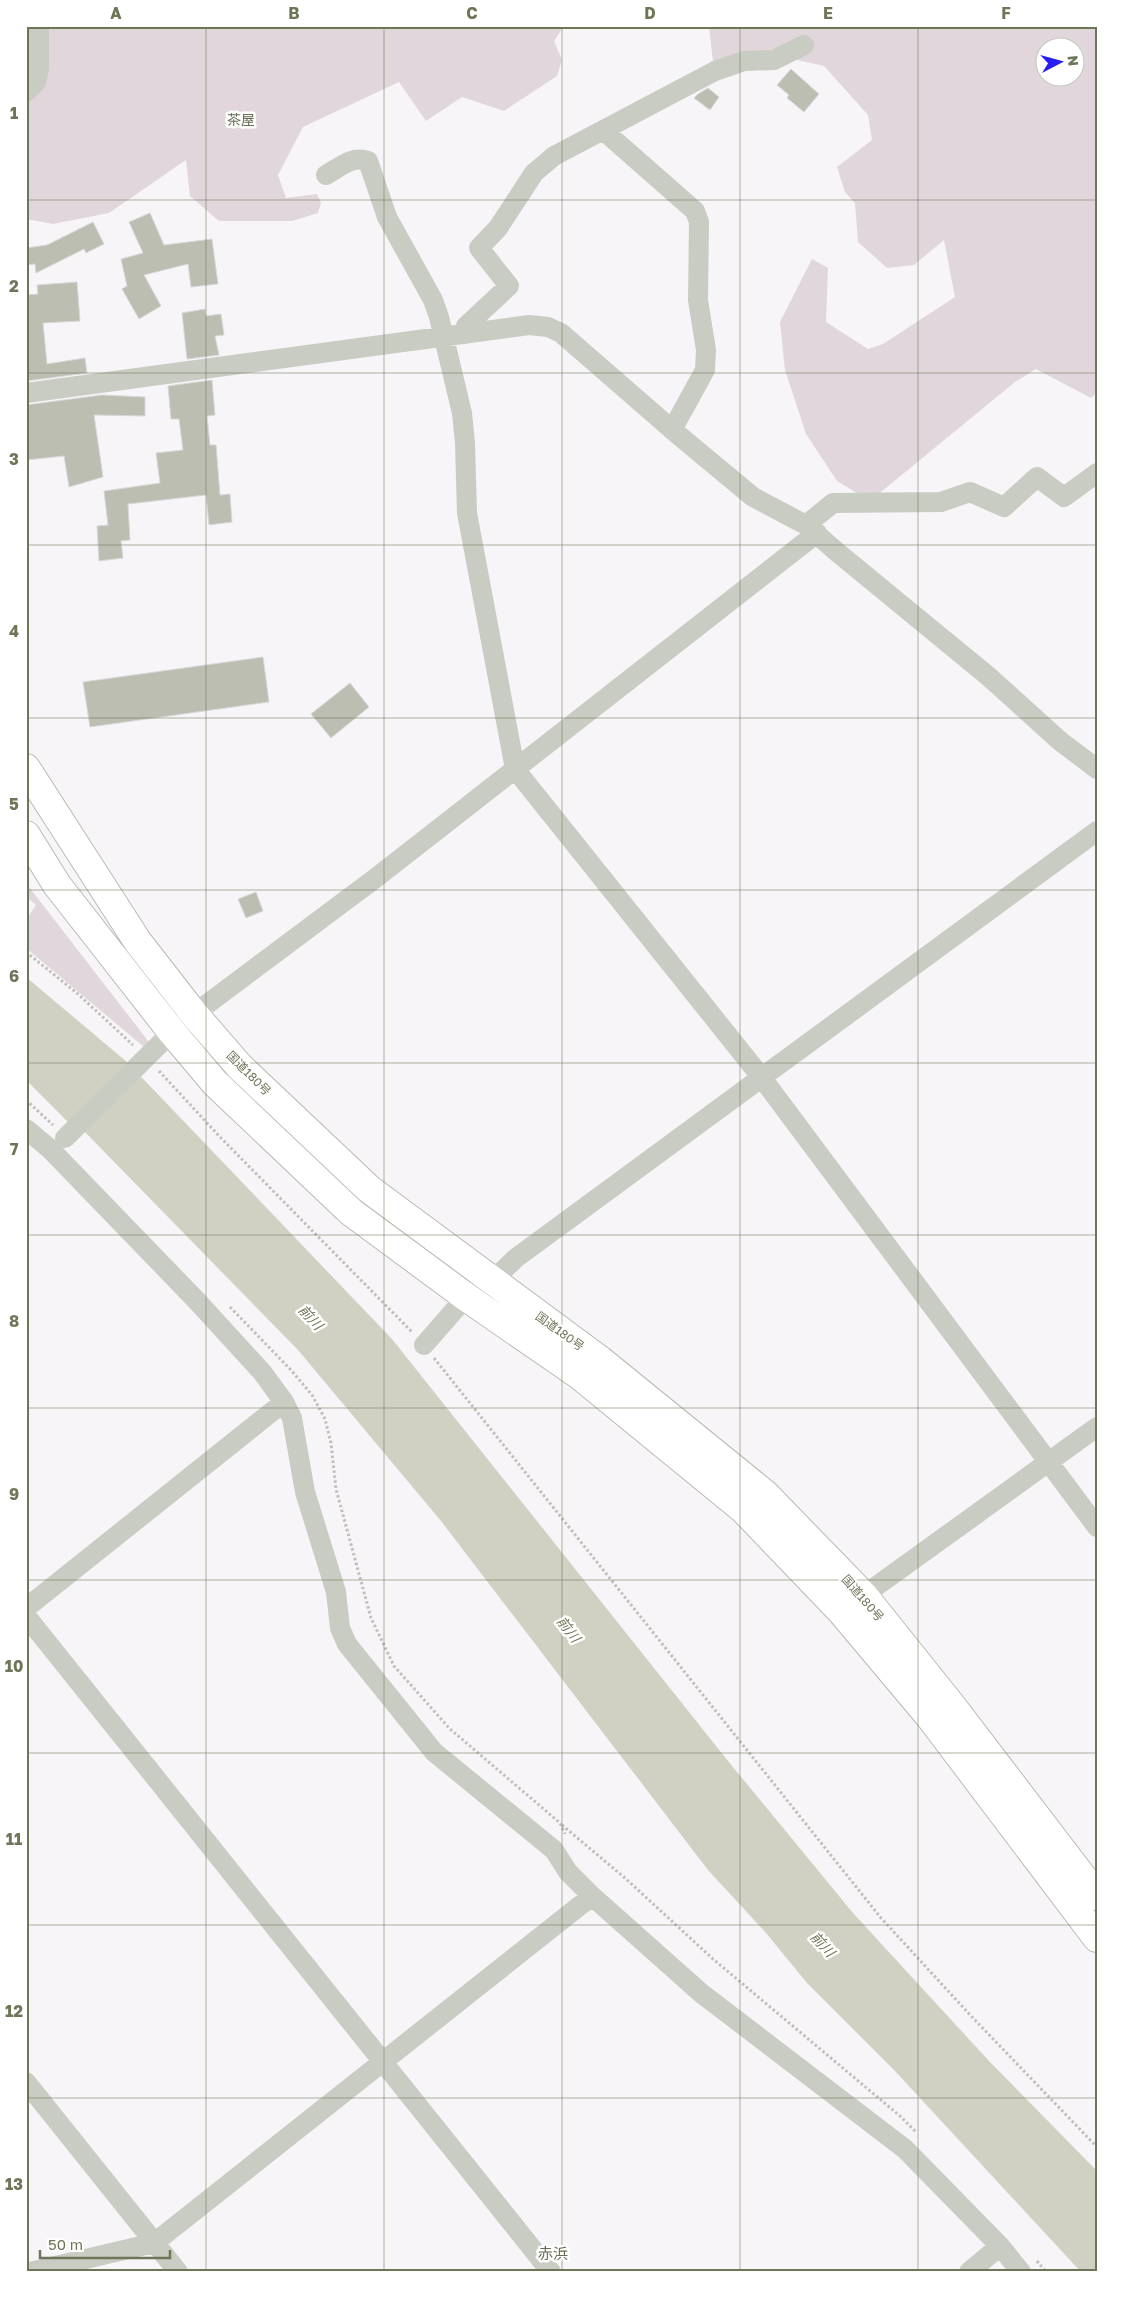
<svg xmlns="http://www.w3.org/2000/svg" width="1123" height="2298" font-family="'Golos Text','Noto Sans JP',sans-serif">
	<rect width="100%" height="100%" fill="#f8f5f8"/>
	<path fill="#e0d6dc" fill-rule="evenodd" d="M26 26H564L554 41 562 60 557 76 504 111 462 97 426 121 399 82 303 127 278 175 286 198 317 194 321 203 318 213 292 221H219L190 196 186 160 109 213 53 224 26 219Z
		M709 26H1097V392L1091 398 1036 369 1015 382 870 501 837 481 806 434 785 370 780 322 812 259 828 268 826 322 868 349 883 344 955 297 944 240 914 265 887 268 858 242 855 203 845 192 837 167 872 140 868 115 824 66 784 57 713 62ZM1046 48H1076V78H1046Z
		M26 883 152 1046 144 1047 26 948V920L36 905 26 897Z"/>
	<path fill="#d1d1c3" d="M26 977 127 1062 392 1339 728 1761 853 1913 989 2061 1097 2171V2272H1081L895 2071 807 1983 766 1933 708 1870 441 1521 298 1350 81 1128 72 1126 26 1080Z"/>
	<path fill="#bbbeb1" stroke="#d9d8da" d="M791 69 819 94 804 112 787 98 789 95 777 85Z
		M708 88 719 97 710 110 694 98 698 94Z
		M150 213 164 245 212 239 218 284 191 287 188 264 144 275 161 306 139 319 122 289 127 286 121 259 143 253 129 222Z
		M93 222 104 244 86 253 84 249 36 273 35 264 26 265V248L47 245Z
		M77 282 80 321 43 323 47 364 85 358 87 373 26 381V295L38 294 37 285Z
		M205 309 206 316 221 314 224 335 215 336 219 355 187 359 182 313Z
		M212 380 215 415 207 416 210 445H216L220 495 230 494 232 522 209 525 206 495 128 504 130 540 121 541 123 558 99 561 97 526 108 525 104 491 160 483 156 453 183 450 179 419H171L168 386Z
		M102 395 145 397V416L94 415 103 477 69 487 64 456 26 460V405Z
		M263 657 269 702 90 727 83 682Z
		M350 683 369 707 331 738 311 714Z
		M256 892 263 911 246 918 238 899Z"/>
	<g fill="none" stroke-linecap="round" stroke-linejoin="round">
		<g stroke="#b9bbb2" stroke-width="30">
			<path id="highway" d="M26 768 138 942 194 1014 240 1067 369 1189 600 1360 765 1494 864 1596 952 1706 1097 1896
				M26 835 57 885 172 1032 215 1083 351 1212 466 1297 579 1375 744 1510 841 1611 930 1717 1097 1938"/>
		</g>
		<path stroke="#bec0b9" stroke-width="3" stroke-dasharray="2.5 2.5" stroke-linecap="butt" d="M26 952 78 994 133 1045
			M159 1071 221 1138 412 1332
			M26 1100 53 1125
			M230 1307 291 1370 312 1395 325 1419 331 1443 336 1489 371 1618 394 1666 450 1729 560 1823 565 1834
			M434 1358 881 1918 972 2017 1097 2147
			M562 1825 625 1878 713 1959 900 2116 916 2132
			M1037 2261 1046 2272"/>
		<path stroke="#c9ccc3" stroke-width="20" d="M26 92 36 82 39 69V26
			M604 131 695 211 699 222 698 300 706 350 705 370 672 430
			M326 175C340 167 353 155 368 161L387 217 433 300 439 317 462 413 465 443 467 513 515 769 762 1078 1097 1527
			M465 334 466 326 509 286 479 248 498 228 534 173 554 156 715 71 744 61 774 60 804 45
			M26 393 529 325 548 327 561 333 676 433 753 497 806 525 837 552 988 676 1060 741 1097 769
			M806 525 833 503 941 502 970 492 1004 507 1037 477 1064 497 1097 473
			M26 1129 50 1149 197 1301 262 1372 284 1402 292 1418 305 1492 336 1592 340 1628 347 1644 434 1752 554 1850 568 1872 592 1896 701 1993 905 2149 1000 2246 1021 2272
			M65 1138 172 1032 194 1014 377 877 817 533
			M424 1345 466 1297 492 1281 516 1258 1097 831
			M853 1603 1097 1427
			M26 1608 284 1402
			M26 1616 551 2272
			M26 2082 178 2272
			M30 2272 154 2243 592 1896
			M969 2272 1000 2246"/>
		<use href="#highway" stroke="#fff" stroke-width="28"/>
	</g>
	<path fill="none" stroke="#6e7658" stroke-width="1" stroke-opacity="0.55" d="M206 26V2272M384 26V2272M562 26V2272M740 26V2272M918 26V2272M26 200H1097M26 373H1097M26 545H1097M26 718H1097M26 890H1097M26 1063H1097M26 1235H1097M26 1408H1097M26 1580H1097M26 1753H1097M26 1925H1097M26 2098H1097"/>
	<g text-anchor="middle" dominant-baseline="central" stroke-width="5" stroke-linejoin="round" paint-order="stroke">
		<g font-size="12" fill="#6e7658" stroke="#fff">
			<text transform="translate(249 1073) rotate(45)">国道180号</text>
			<text transform="translate(560 1331) rotate(36)">国道180号</text>
			<text transform="translate(863 1598) rotate(49)">国道180号</text>
		</g>
		<g font-size="14" fill="#676d54" stroke="#fff">
			<text x="241" y="119">茶屋</text>
		</g>
		<g font-size="14" font-style="italic" fill="#737557" stroke="#fff">
			<text transform="translate(311 1317) rotate(47)">前川</text>
			<text transform="translate(569 1629) rotate(52)">前川</text>
			<text transform="translate(823 1944) rotate(47)">前川</text>
		</g>
		<g font-size="15" fill="#676d54" stroke="#fff">
			<text x="553" y="2253">赤浜</text>
		</g>
	</g>
	<rect width="1123" height="2298" fill="none" stroke="#ffffff" stroke-width="55"/>
	<g transform="translate(1060 62) rotate(84)"><circle r="24" fill="#ffffff" stroke="#c5c8bc"/>
	<path d="M0-4L9 19L0 12L-9 19Z" fill="#271fef"/>
	<text y="-8" font-size="14" font-weight="bold" text-anchor="middle" fill="#6e7658">N</text>
	</g>
	<path d="M40 2250v8h130v-8" fill="none" stroke="#6e7658" stroke-width="2.5"/>
	<text x="48" y="2250" font-size="15" fill="#6e7658" stroke="#ffffff" stroke-width="4" paint-order="stroke">50 m</text>
	<rect x="28" y="28" width="1068" height="2242" fill="none" stroke="#6e7658" stroke-width="2"/>
	<g font-size="16" text-anchor="middle" font-weight="bold" fill="#6e7658">
		<text x="116" y="19">A</text>
		<text x="294" y="19">B</text>
		<text x="472" y="19">C</text>
		<text x="650" y="19">D</text>
		<text x="828" y="19">E</text>
		<text x="1006" y="19">F</text>
		<text x="14" y="119">1</text>
		<text x="14" y="292">2</text>
		<text x="14" y="465">3</text>
		<text x="14" y="637">4</text>
		<text x="14" y="810">5</text>
		<text x="14" y="982">6</text>
		<text x="14" y="1155">7</text>
		<text x="14" y="1327">8</text>
		<text x="14" y="1500">9</text>
		<text x="14" y="1672">10</text>
		<text x="14" y="1845">11</text>
		<text x="14" y="2017">12</text>
		<text x="14" y="2190">13</text>
	</g>
</svg>
